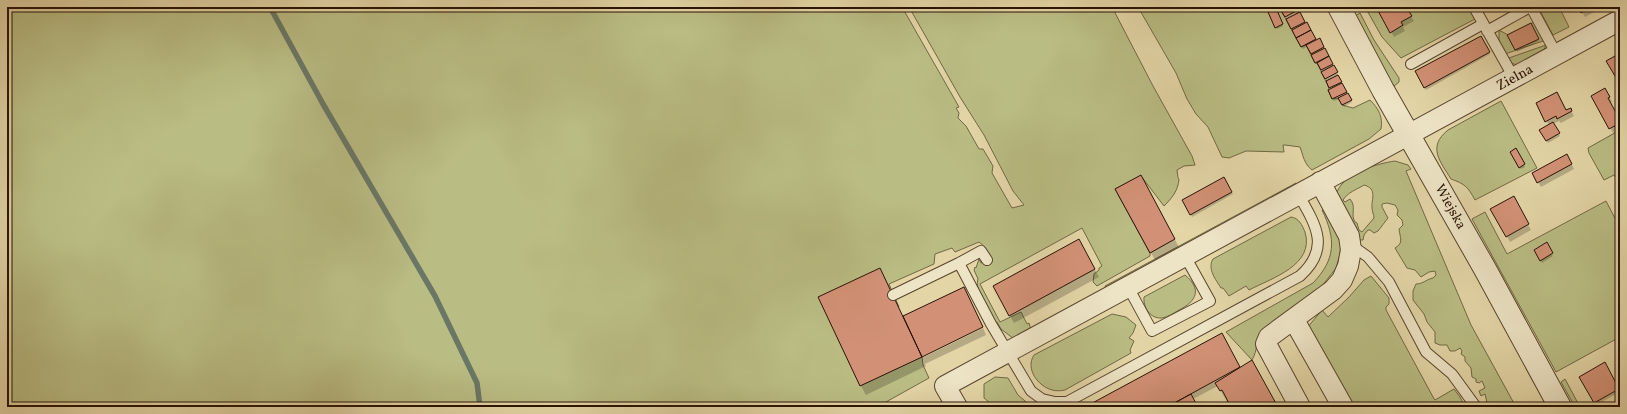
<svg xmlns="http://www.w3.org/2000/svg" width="1627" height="414" font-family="Vollkorn,serif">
	<rect width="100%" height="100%" fill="#e3d5a6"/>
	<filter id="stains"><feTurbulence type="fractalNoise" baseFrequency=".005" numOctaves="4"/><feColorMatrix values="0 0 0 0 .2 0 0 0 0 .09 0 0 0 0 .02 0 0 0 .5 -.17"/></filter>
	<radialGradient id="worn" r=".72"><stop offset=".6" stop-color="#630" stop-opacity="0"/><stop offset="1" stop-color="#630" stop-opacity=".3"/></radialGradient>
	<path fill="#b9bc83" stroke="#716844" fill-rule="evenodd" d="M7 7H902L959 107 956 108 959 113 958 118 966 126 979 149H983L993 166 992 173 1012 208 1024 205 1013 191 984 135 960 97 909 7H1112L1153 86 1192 156 1195 165 1184 166 1177 170 1178 178 1179 179C1178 191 1172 198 1164 206L1141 176 1115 189 1150 253V256L1097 286 1093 282 1094 274 1099 270V268L1102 266 1082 228 980 284 1000 322 1021 312 1027 324 1029 323 1031 330 1014 339 1001 329 997 322 994 323C989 313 974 289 978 279L974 270 975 267 976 268 979 259 981 263 985 261 989 255 985 247 979 242 955 252 952 248 935 254 934 264 889 284 899 307 896 308 922 357 923 365 929 378 877 407H852L850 403 848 407H7Z
		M1138 7H1279L1301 47 1306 45 1315 63H1317L1329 88 1328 90 1332 99 1338 98 1342 105 1353 108 1370 100C1379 109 1383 117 1381 129L1369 139 1312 170C1304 164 1303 155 1300 147L1285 145H1283L1284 152 1246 151 1229 158 1222 157 1208 127 1196 114 1187 99 1176 73Z
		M1365 7H1468L1475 19 1401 58 1382 37Z
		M1538 7H1559L1569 27 1553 35Z
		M1360 13 1374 40 1399 78V82L1393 87 1355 16Z
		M1534 22 1543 41 1505 54 1499 42V32L1501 31 1508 35Z
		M1546 45 1543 52 1518 65 1510 63 1506 59Z
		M1501 101 1537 168 1475 200C1468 187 1465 184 1451 179 1440 161 1427 147 1448 130Z
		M1620 130V181L1618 182 1614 175 1604 180 1589 153 1588 148Z
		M1395 161 1408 165 1411 169 1406 171 1471 325 1516 407H1488L1485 394 1481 396 1479 391 1485 388 1482 381 1479 383 1476 382V379L1472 377 1471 368 1465 361V357L1461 354 1462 351 1460 348 1455 351H1450L1447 345H1440L1435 343V332L1427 322 1424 314 1413 300V291L1416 284C1423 284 1427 279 1433 278L1436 275 1435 271 1429 272 1421 277 1415 270 1407 268 1395 248C1404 243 1400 238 1399 229L1403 225 1402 220 1397 215 1398 210 1395 205 1387 203 1382 204V207L1388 218 1378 231 1374 233 1370 230H1368L1364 235 1363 240H1359L1336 195C1342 173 1376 164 1395 161ZM1364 185C1378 189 1371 199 1372 208 1372 211 1374 215 1374 218L1362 232 1359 230 1357 223 1355 222C1350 214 1357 207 1350 199L1345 202 1343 200C1348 192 1356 190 1364 185Z
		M1296 183 1295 187 1106 289 1105 286Z
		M1606 201 1620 228V337L1556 372 1472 219 1485 212 1507 254Z
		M1322 210 1325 211 1341 242 1340 254 1336 268 1322 286 1262 330C1256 340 1258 350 1252 360L1226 332 1313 283C1336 259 1336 239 1322 210Z
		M1291 217C1299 218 1302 225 1305 232 1315 265 1272 278 1249 290L1246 286 1229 296 1223 288H1221C1216 280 1207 269 1213 259Z
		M1185 275C1202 289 1197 301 1179 310 1174 313 1168 317 1162 318 1150 319 1143 307 1144 297Z
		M1371 276 1389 298V304L1386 307V310L1433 397 1435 400 1454 389 1460 397 1465 407H1351L1307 328 1322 310 1328 317 1349 297 1364 280Z
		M1112 314 1126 317 1136 325 1133 333 1129 338 1134 341 1130 350 1131 353 1065 390C1061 391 1056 391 1052 390 1038 386 1025 369 1034 355Z
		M995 377 1008 378 1018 395 1032 407H995L984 398V384Z
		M1565 379 1580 407H1575L1561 382Z"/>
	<path fill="#0003" d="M1280 7H1296L1316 41 1320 40 1352 102 1344 107 1339 99 1334 101 1329 91 1331 90 1318 64H1317L1308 46 1303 49Z
		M1378 7H1405L1414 21 1403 27 1405 31 1394 37Z
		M1579 7H1600V9L1585 17Z
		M1605 7H1608L1609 10 1605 12 1603 8Z
		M1275 10 1283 26 1277 29 1269 13Z
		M1531 25 1539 41 1517 52 1509 36Z
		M1481 37 1490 54 1426 90 1416 72Z
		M1605 89 1612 102 1610 103 1620 122V129L1613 133 1592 96Z
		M1537 104 1566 111 1570 109 1574 116 1561 123 1559 121 1553 124 1560 136 1548 143 1541 130 1549 125Z
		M1516 150 1525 167 1521 169 1511 152Z
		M1567 156 1574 169 1541 187 1538 182Z
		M1224 178 1233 194 1192 217 1183 201Z
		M1146 186 1180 249 1156 262 1117 190Z
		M1513 197 1531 230 1510 242 1492 209Z
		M1546 244 1553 256 1542 263 1535 250Z
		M1083 248 1099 277 1014 323 994 287Z
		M964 289 922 356V358L983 328 986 335 925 364 926 366 866 395 861 386 903 317Z
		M1221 334 1240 368 1277 407H1232L1229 401 1227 402 1218 386 1193 399 1197 407H1087Z
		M1604 364 1620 392 1596 405 1581 377Z
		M1620 404V407H1614Z"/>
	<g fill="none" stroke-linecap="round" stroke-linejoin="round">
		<path stroke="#6a7766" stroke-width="5.5" d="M270 7 323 104 435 296 477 383 480 407"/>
	</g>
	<path fill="#d29176" stroke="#291304" d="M1283 7H1297L1298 10 1285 17 1280 9Z
		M1376 7H1406L1412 16 1401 22 1403 25 1390 33Z
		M1578 7H1591L1581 13Z
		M1276 8 1283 24 1275 28 1268 12Z
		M1300 12 1305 22 1291 29 1286 19Z
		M1307 22 1311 30 1296 38 1292 30Z
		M1531 23 1539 39 1515 50 1507 35Z
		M1311 30 1316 39 1301 47 1296 38Z
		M1481 36 1490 52 1424 88 1415 71Z
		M1320 38 1324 47 1311 54 1306 45Z
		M1325 48 1329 56 1315 63 1311 55Z
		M1329 56 1333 64 1321 70 1317 63Z
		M1615 56 1617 60 1620 58V80L1618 81 1606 61Z
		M1334 65 1338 72 1325 79 1321 72Z
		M1338 75 1342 82 1329 88 1326 81Z
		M1342 83 1347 92 1332 99 1328 90Z
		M1605 88 1610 97 1608 98 1620 120V123L1609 129 1591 96Z
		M1557 92 1566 110 1571 108 1572 111 1557 119 1556 116 1545 122 1536 103Z
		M1348 93 1352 100 1342 105 1338 98Z
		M1553 122 1560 133 1546 141 1539 130Z
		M1516 148 1525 164 1519 168 1510 152Z
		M1567 154 1572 164 1537 183 1532 173Z
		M1141 175 1175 239 1150 253 1115 189Z
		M1224 177 1232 192 1190 215 1182 200Z
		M1514 196 1529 224 1506 237 1490 209Z
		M1079 239 1095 269 1009 316 993 286Z
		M1547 242 1553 253 1540 261 1534 250Z
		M880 268 922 357 860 386 818 297Z
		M964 287 983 327 922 357 903 316Z
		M1222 333 1240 367 1167 407H1085Z
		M1252 360 1278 407H1231L1222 390 1220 391 1215 383Z
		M1605 362 1619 389 1594 403 1579 377Z
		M1191 394 1198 407H1167Z"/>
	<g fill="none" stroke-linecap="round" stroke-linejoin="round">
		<g stroke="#58442c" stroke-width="12">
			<path id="service" d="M1474 7 1514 78
				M1531 7 1557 55
				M1487 31 1530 7
				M1411 64 1483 24
				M1350 244 1368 257 1389 282 1426 352 1452 374 1476 407
				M987 260 981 251 959 263 991 324 1031 391 1042 399 1055 402H1067L1300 276C1331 248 1316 225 1298 194
				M1128 287 1152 331 1210 301 1185 256
				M893 295 959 263"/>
		</g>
		<g stroke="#58442c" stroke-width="22">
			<path id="minor" d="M1294 320 1343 407
				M957 407 945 386 1620 20
				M1300 407 1266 344 1269 337 1333 290 1342 280 1348 266 1351 250 1349 236 1320 182"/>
		</g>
		<g stroke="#58442c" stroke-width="24">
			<path id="tertiary" d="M1339 7 1383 90 1485 269 1560 407"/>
		</g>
		<use href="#service" stroke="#ede4c5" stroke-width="10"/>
		<use href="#minor" stroke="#ede4c5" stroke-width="20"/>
		<use href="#tertiary" stroke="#ede4c5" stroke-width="22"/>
	</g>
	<g text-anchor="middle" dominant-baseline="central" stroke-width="4" stroke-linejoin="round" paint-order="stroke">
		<g font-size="14" fill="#291304" stroke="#ede4c5">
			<text transform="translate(1515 78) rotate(-29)">Zielna</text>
			<text transform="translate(1450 207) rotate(61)">Wiejska</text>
		</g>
	</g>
	<rect width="1627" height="414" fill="none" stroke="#e3d5a6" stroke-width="24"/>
	<rect x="8" y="8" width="1611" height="398" fill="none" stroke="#291304" stroke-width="2"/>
	<rect x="12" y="12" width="1603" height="390" fill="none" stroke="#291304"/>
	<rect width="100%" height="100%" filter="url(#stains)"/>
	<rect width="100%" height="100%" fill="url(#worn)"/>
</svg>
